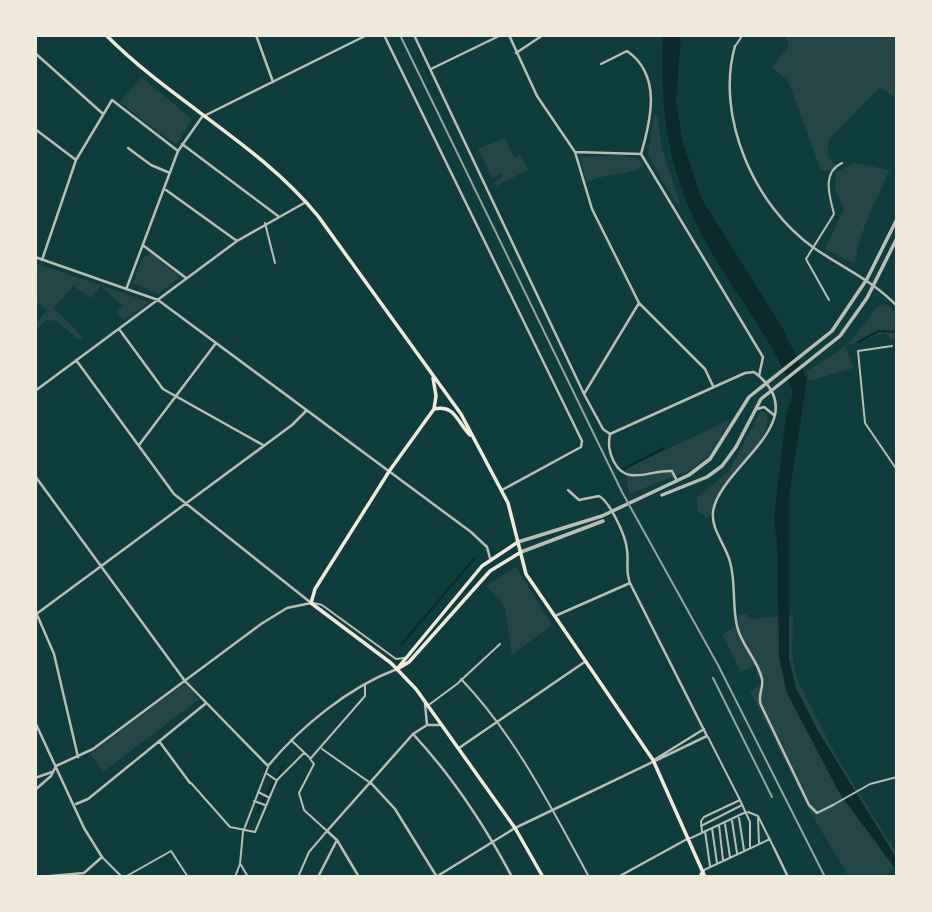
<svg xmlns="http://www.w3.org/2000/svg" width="932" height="912" font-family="Figtree,sans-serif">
	<rect width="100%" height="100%" fill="#0f3d3e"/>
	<path fill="#244646" d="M784 35H897V99L880 87 828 140V157L836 165 832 171 821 170 788 81 772 67 789 45Z
		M141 77 192 119 177 143 165 137 120 102Z
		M654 115H657L662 149 680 203 677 204 648 155Z
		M505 138 514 158 521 155 528 170 496 186 494 182 502 177 501 174 492 178 478 149Z
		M623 155 638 159 643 166C621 179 611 170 587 183L579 157Z
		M855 163 889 170C876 204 860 227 855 264L825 249 844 209 835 189 836 172Z
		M151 253 180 277 158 294 133 283 142 259Z
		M35 263 149 302 124 320 117 313 122 305 101 286 91 298 73 286 54 308 83 337 79 340 56 321 47 320 35 330V324L47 310 39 303 35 307Z
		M886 304 897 314V342L884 333 846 346 853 368 809 381 807 371 846 346 879 305Z
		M761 411 767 414C771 441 736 468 721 489 715 498 713 512 707 518L698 511 697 498 729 471Z
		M731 419 709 455 692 469 629 494 625 469Z
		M516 567 552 625 512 655 505 607 486 586Z
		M739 614H746L749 619 793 615 792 653 796 677 835 754 897 854V867L882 877H849L813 817 750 691 766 683 756 675 757 665 741 672 722 634 738 625Z
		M185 683 199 699 103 772 90 754Z"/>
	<path fill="#0a2a2b" d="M663 35H681L676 101 682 139 701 198 782 327 807 379 789 497V659L796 688 818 731 897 859V871L840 794 787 693 779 658 777 542 774 519 786 415 793 393C777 348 746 309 721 268 672 190 659 126 663 35Z"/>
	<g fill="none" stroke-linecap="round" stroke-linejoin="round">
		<path stroke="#0a2a2b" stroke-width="2" d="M858 342 879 331 897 332
			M624 469 664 448
			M401 645 474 559
			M257 812 283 766
			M240 876V869"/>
		<path stroke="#b8beb3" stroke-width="2" d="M736 45 742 36
			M265 223 275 263
			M829 300 806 259 834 214C830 197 821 173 842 163
			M892 346 858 351 865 423 897 470
			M314 603 322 605 396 659 404 658
			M461 679C515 735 552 809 589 877
			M430 704 457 684 500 644
			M833 805 870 784 897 777
			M748 812 758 816 774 848
			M739 818 744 850
			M758 818 759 843
			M732 821 737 853
			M725 824 730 857
			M719 825 723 860
			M701 826 742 805
			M712 828 717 863
			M705 831 710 866
			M702 832 701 821 704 817 740 800 750 822V848
			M691 838 746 812
			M704 870 770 839"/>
		<path stroke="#b8beb3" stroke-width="2" d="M708 737 740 800
			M291 740 310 758
			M322 749 369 782
			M311 758 365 696V685
			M266 773 276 780
			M191 783 230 827 255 832 277 780 304 753
			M258 792 268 797
			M254 801 265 805
			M102 857 122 877
			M241 865 248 877
			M125 877 171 851 188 877
			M235 877 240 864 243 832 268 767
			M298 877 309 852 327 831 304 810 299 793 314 764 310 759"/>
		<path stroke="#b8beb3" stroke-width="2.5" d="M256 35 273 82
			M384 35 582 441 581 447 502 490
			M414 35 584 394 603 429 610 434
			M509 35 537 96 575 152 592 209 639 303 584 394
			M735 46C715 116 754 206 814 248 843 268 872 280 897 306
			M35 53 102 113
			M516 53 543 35
			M601 64 627 51C662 75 651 120 641 154L763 357 759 376
			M431 69 501 35
			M35 129 76 160
			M182 144 278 216
			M128 148 151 165 170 173
			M575 152 641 154
			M166 190 237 241
			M144 246 186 278
			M35 257 158 300 471 532 487 547 490 558
			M42 260 76 160 112 100 178 151
			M127 287 178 151 202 117 367 35
			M639 303 705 369 713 386
			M119 329 163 389 263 445
			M76 360 174 494 310 602
			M35 391 237 241 306 202
			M757 409 764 407 774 415
			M610 434 745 373 754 372C819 421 719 466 713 512 711 530 726 545 730 562 736 582 732 605 737 626 741 645 758 660 762 679 764 688 757 696 761 705L809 805 817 813 833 805
			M610 434C608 445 609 452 614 462 627 487 652 469 672 471L677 481
			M139 445 216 343
			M35 476 185 681 268 766C300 727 349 687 397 669
			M35 610 54 654 78 757
			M35 615 292 425 306 411
			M555 616 630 583
			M425 704 427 725
			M35 722 84 828 102 857 84 873 40 877
			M413 734C452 776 485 826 512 877
			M159 741 190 783
			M459 748 586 661
			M654 760 704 729
			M56 766 93 749 261 624 287 608 311 603
			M35 778 52 772
			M371 783 395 809 437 877
			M35 790 51 776 56 766
			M76 804 88 799 205 704
			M774 848 788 877
			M318 877 337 840
			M359 877 337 840 327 831 413 734 427 725H441
			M436 877 515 828 707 736 630 583C625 570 629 562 627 550 626 536 610 502 599 496L579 500 568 490
			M618 877 689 838"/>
		<path stroke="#b8beb3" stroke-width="3.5" d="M662 495 707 477 722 466 736 447 761 399 840 336 867 298 897 238
			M518 542 602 516 689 475 710 459 749 397 832 331 867 279 897 219
			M521 552 603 521"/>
		<path stroke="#f1e9da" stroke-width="3.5" d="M106 35C171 101 259 144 318 216L461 414 508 503 526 574 653 760 705 877
			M433 378 436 396 434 409 390 470 315 589 311 603 391 663 416 689 515 828 543 877
			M434 409C455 404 457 422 470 435
			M399 668 409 662 490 571 521 552
			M397 669 482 566 518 542
			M700 877 703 871"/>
		<path stroke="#97a49c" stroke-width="2" d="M400 35 622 492 718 665 825 877
			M713 678 772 797"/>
	</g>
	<rect width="932" height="912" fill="none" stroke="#f1e9da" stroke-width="74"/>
</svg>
